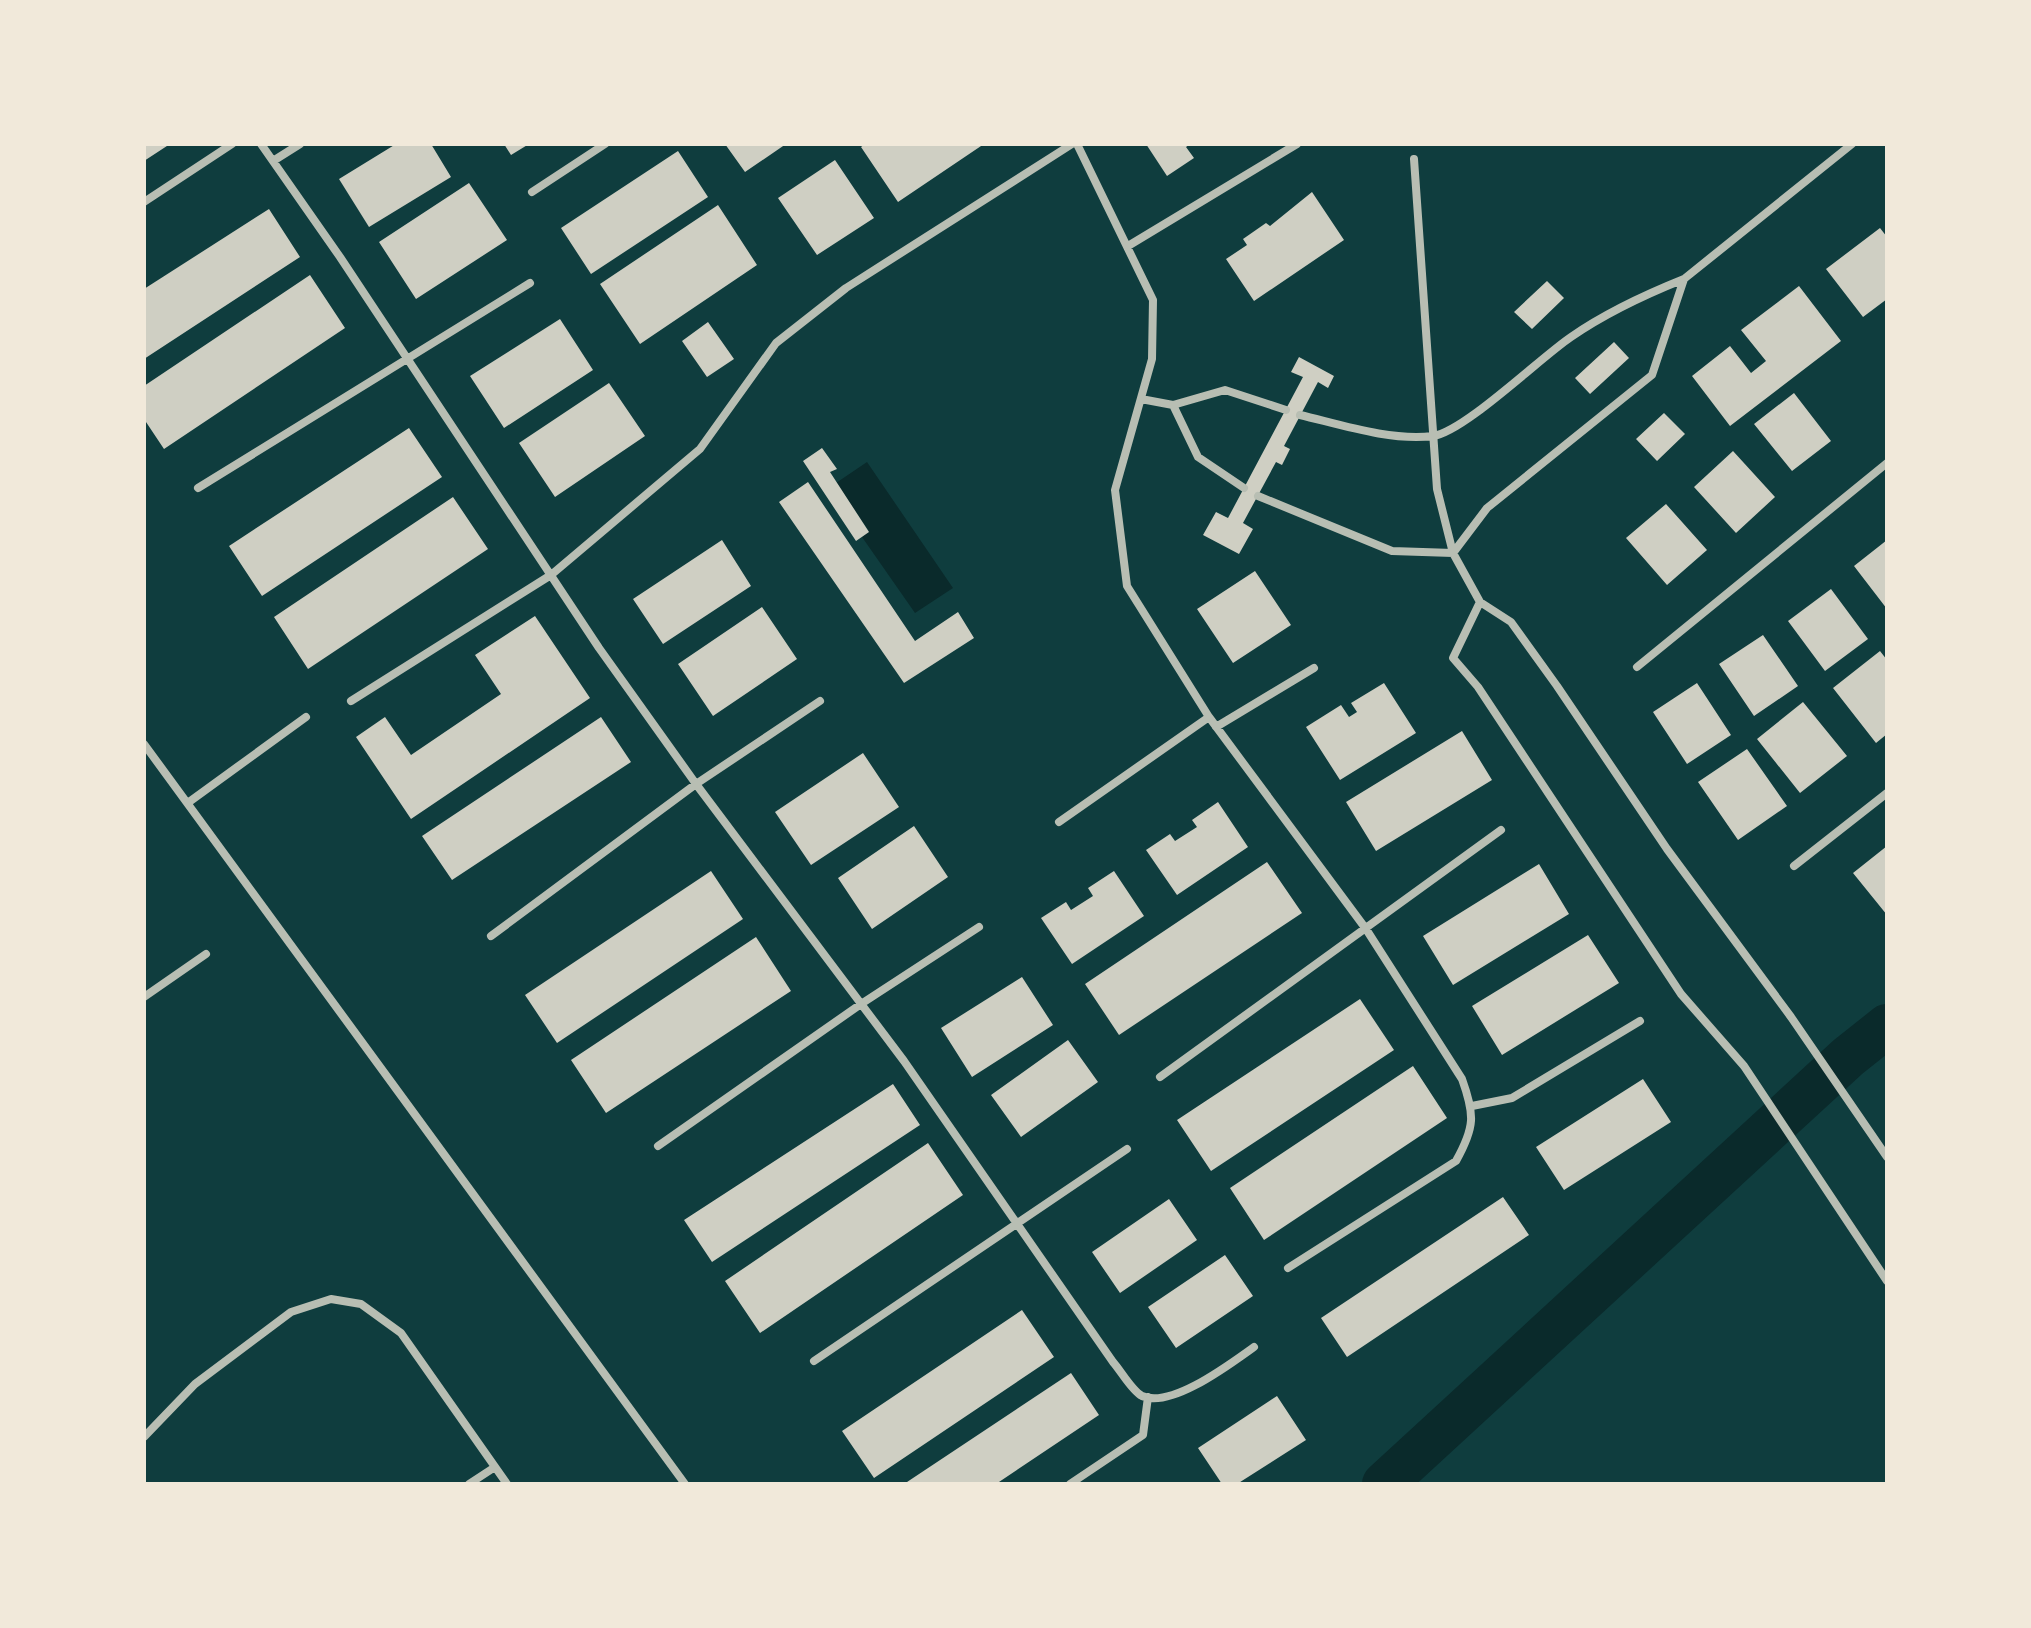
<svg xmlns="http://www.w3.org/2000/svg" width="2031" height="1628" font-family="'Fira Sans Condensed',sans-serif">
	<rect width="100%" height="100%" fill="#0f3d3e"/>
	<path fill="#0a2a2b" d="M867 462 953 588 915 613 862 537 869 531 836 483Z"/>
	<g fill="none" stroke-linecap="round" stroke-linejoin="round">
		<path stroke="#0a2a2b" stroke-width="44" d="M1384 1484 1848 1057 1887 1026"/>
	</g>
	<path fill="#cfcfc3" d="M144 144H170L144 161Z
		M396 144H431L451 177 369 227 339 179Z
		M504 144H529L511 155Z
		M725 144H786L745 172Z
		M865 144H984L898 202 861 147Z
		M1146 144H1190L1186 147 1194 158 1167 176Z
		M678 151 708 197 591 274 561 228Z
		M835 160 874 218 817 255 778 198Z
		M469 183 507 240 416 299 379 242Z
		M1312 192 1344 240 1254 301 1226 259 1247 245 1243 239 1266 223 1270 226Z
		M718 205 757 265 640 344 600 284Z
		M269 209 300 257 144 359V289Z
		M1880 228 1887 237V299L1863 317 1826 269Z
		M310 275 345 328 164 449 144 419V386Z
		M1547 281 1564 298 1532 329 1514 312Z
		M1799 286 1841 341 1730 426 1692 376 1730 346 1751 373 1766 361 1741 330Z
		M560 319 593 370 504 428 470 376Z
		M708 322 734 359 707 377 682 341Z
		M1614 342 1629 358 1590 394 1575 378Z
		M1299 357 1334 376 1328 388 1318 382 1284 446 1290 449 1282 465 1276 462 1243 523 1253 529 1239 554 1203 535 1216 512 1228 518 1303 377 1291 372Z
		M609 383 645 436 555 497 519 443Z
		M1794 393 1831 441 1792 471 1754 424Z
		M1664 413 1685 434 1657 461 1636 439Z
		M409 428 442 477 262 596 229 546Z
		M822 448 837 469 830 472 869 532 856 541 803 461Z
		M1733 451 1775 497 1736 533 1694 487Z
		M808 482 915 641 958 612 974 638 904 683 779 502Z
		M453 497 488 549 308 669 274 617Z
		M1666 504 1707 550 1667 585 1626 538Z
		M722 540 751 586 663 644 633 599Z
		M1887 540V609L1854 566Z
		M1255 571 1291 625 1233 663 1197 609Z
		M1831 589 1868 639 1825 671 1788 621Z
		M762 607 797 659 713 716 678 664Z
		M535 616 590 698 411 819 356 737 385 717 411 755 501 694 475 655Z
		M1763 635 1798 686 1754 716 1719 664Z
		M1880 651 1887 660V734L1876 743 1833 688Z
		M1384 683 1416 733 1340 780 1306 727 1341 705 1349 717 1357 712 1351 703Z
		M1697 683 1731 735 1687 764 1653 712Z
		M1803 702 1847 756 1800 793 1757 739Z
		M601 717 631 762 452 880 422 836Z
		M1462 731 1492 780 1376 851 1346 802Z
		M1747 749 1787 806 1738 840 1698 782Z
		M863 753 899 807 811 865 775 812Z
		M1218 802 1248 847 1177 895 1146 850 1170 834 1175 841 1197 827 1192 820Z
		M914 826 948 877 872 929 838 878Z
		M1887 846V915L1853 873Z
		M1267 862 1302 913 1119 1035 1085 984Z
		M1539 864 1569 914 1453 985 1423 936Z
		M711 871 743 919 557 1043 525 995Z
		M1114 871 1144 916 1072 964 1041 918 1066 902 1071 910 1093 896 1088 888Z
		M1588 935 1619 983 1502 1055 1472 1006Z
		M756 937 791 991 606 1113 571 1060Z
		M1022 977 1053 1025 972 1077 941 1028Z
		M1360 999 1394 1050 1211 1171 1177 1120Z
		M1068 1040 1098 1082 1021 1137 991 1095Z
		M1413 1066 1447 1118 1264 1240 1230 1188Z
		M1643 1079 1671 1122 1564 1190 1536 1147Z
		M893 1084 920 1125 712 1262 684 1220Z
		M928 1143 963 1195 760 1333 725 1281Z
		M1503 1197 1529 1235 1347 1357 1321 1318Z
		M1169 1199 1197 1240 1120 1293 1092 1252Z
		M1225 1255 1253 1296 1176 1348 1148 1307Z
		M1022 1310 1054 1357 874 1478 842 1431Z
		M1071 1373 1099 1415 996 1484H904Z
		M1277 1396 1306 1440 1237 1484H1222L1198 1448Z"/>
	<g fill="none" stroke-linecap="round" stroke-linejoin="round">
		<path stroke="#b8beb3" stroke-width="8" d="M261 144 340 257 599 648 696 784 904 1061 1113 1362C1121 1371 1132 1391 1142 1396 1171 1409 1230 1364 1254 1347
			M1414 159 1437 489 1453 553 1480 602 1511 622 1557 686 1667 849 1791 1017 1887 1157
			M273 161 300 144
			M532 192 605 144
			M144 202 232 144
			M1128 246 1297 144
			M1684 279 1852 144
			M1141 399 1173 405
			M198 488 530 283
			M1244 488 1198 457 1173 405 1225 390 1286 410
			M1258 496 1392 551 1453 553 1487 508 1652 375 1684 279C1644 295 1607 312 1571 337 1541 357 1464 432 1433 436 1390 441 1342 425 1300 415
			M1480 602 1453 658 1478 687 1681 994 1744 1066 1887 1281
			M1637 667 1887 463
			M351 701 551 575 700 449 776 343 846 288 1072 144
			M1209 717 1366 929 1462 1079C1475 1115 1475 1127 1456 1161L1288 1268
			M1216 727 1314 668
			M144 744 685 1484
			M189 802 306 717
			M1059 822 1209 717 1127 586 1115 490 1152 359 1153 300 1077 144
			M1794 866 1887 793
			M491 936 696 784 820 701
			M144 997 206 954
			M1160 1077 1501 830
			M1472 1106 1512 1098 1640 1021
			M658 1146 861 1004 979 927
			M814 1361 1127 1149
			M144 1437 195 1384 291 1312 331 1299 361 1304 401 1333 507 1484
			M469 1484 495 1467
			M1070 1484 1143 1435 1148 1397"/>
	</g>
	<rect width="2031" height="1628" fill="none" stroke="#f1e9da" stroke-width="292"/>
</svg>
